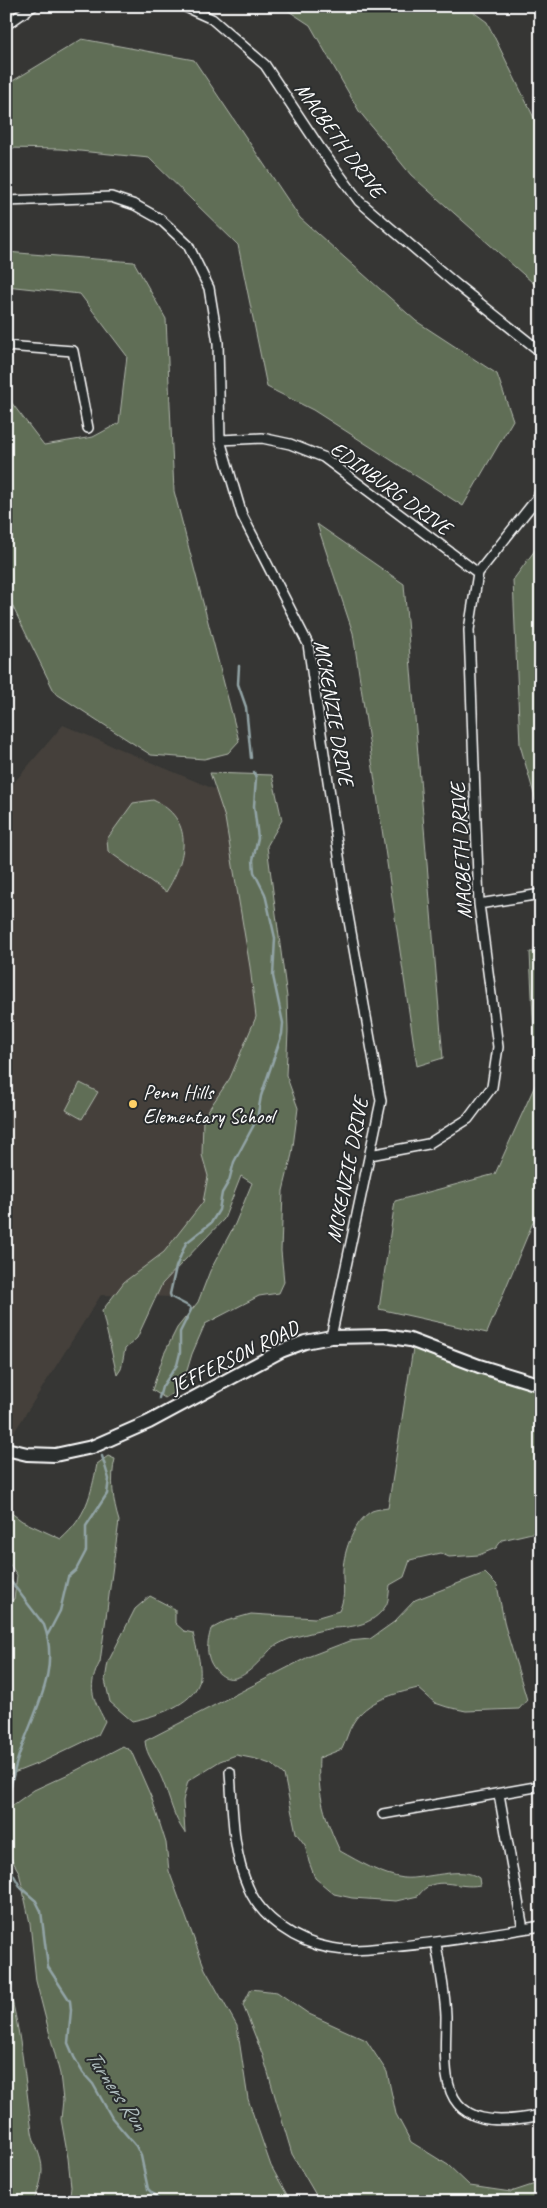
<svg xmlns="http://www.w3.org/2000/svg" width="547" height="2208" font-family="Caveat,sans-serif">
	<rect width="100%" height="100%" fill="#363634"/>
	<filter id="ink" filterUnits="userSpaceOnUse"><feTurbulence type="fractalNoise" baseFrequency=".02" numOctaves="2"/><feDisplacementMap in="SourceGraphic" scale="10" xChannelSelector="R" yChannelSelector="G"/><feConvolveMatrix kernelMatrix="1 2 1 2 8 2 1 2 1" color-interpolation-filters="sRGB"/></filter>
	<g filter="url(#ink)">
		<path fill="#44403b" d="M63 725 254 806 282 1034 176 1267 171 1297 101 1295 6 1445V792Z"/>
		<path fill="#606e57" stroke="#b0b6ab" d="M281 6H465L487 22 541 132V290L411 175 359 111 310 25Z
			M82 39 194 60 300 218 416 321 497 374 513 420 463 506 313 410 267 387 238 245 149 158 60 149 6 148V85Z
			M6 252 134 262 166 319 174 491 239 741 228 753 204 759 151 755 55 693 6 593V401L11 402 44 445 93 437 119 423 127 356 80 294 6 286Z
			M317 524 404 584 443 1058 417 1066 353 633Z
			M541 542V799L536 801 520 745 513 580Z
			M210 773 272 775 282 820 267 846 287 997 288 1031 286 1075 298 1108 292 1154 283 1191 281 1251 284 1282 279 1293 259 1296 205 1324 192 1354 182 1387 165 1398 152 1390 164 1354 177 1328 198 1302 210 1271 235 1224 252 1183 241 1176 224 1219 162 1284 137 1338 125 1349 121 1369 117 1375 102 1311 124 1282 164 1252 203 1202 208 1176 202 1155 203 1118 230 1078 256 1017 250 967 225 818Z
			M153 800C195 819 187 859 166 892L108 851 107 839 133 803Z
			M530 952H541V1203L487 1333 379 1309 395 1201 495 1174 536 1083Z
			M80 1083 98 1092 82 1119 66 1110Z
			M414 1342 541 1389V1472L536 1532 502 1540 496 1548 479 1555 449 1557 440 1553 410 1560 404 1577 390 1585C389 1591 389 1602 385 1607 372 1625 354 1627 334 1628 325 1629 298 1636 289 1639 284 1641 276 1645 272 1648 257 1663 235 1694 215 1669 205 1657 207 1643 211 1629L226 1621 251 1614 315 1618 339 1611C347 1594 342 1586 343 1569 344 1550 355 1520 372 1511 377 1509 383 1509 388 1508Z
			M108 1456 115 1459C110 1478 113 1503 119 1521L100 1662C87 1687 92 1697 105 1721L98 1735 44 1761 6 1776V1603L14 1599 17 1575 6 1559V1509L22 1521 61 1539C86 1517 91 1495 97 1464Z
			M485 1573 497 1585 505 1626 527 1700 519 1709 466 1711 447 1707 435 1703 418 1688C394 1694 367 1700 353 1723 348 1731 346 1741 342 1749L319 1758C317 1794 325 1819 340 1851 360 1862 381 1875 404 1878 424 1880 462 1865 479 1878L480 1885C457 1890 435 1872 418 1896L396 1901 352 1898 334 1894 315 1878 309 1862 305 1845 296 1833 284 1775 273 1765 256 1759 236 1755 220 1761 188 1781 183 1801 185 1833C173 1817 170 1798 162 1779 157 1766 146 1756 145 1741L310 1656 349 1641 370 1639 394 1622 415 1600Z
			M150 1596 175 1609V1623L184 1631 193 1633C196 1648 205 1673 197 1687 187 1707 152 1717 132 1721L110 1702 105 1680 108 1662 135 1609Z
			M123 1746 131 1751 152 1799 166 1843 169 1871 205 1969 237 2026 248 2099 255 2120 271 2166 291 2202H69L71 2187 68 2158 61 2119 63 2100 60 2074 36 1981 30 1923 19 1872 6 1850V1810L34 1790 75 1771Z
			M6 1977C21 2028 25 2080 32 2132 34 2144 42 2157 42 2169 42 2181 38 2191 33 2202H6Z
			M251 1989 277 1992 309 2014 366 2040 387 2072 396 2114 411 2142 448 2165 470 2186 511 2192 541 2182V2202H320L292 2154 263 2056 243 2005Z"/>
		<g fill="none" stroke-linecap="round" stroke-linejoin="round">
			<path stroke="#92a4a6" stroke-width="2.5" d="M239 666 238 684 246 707 251 758
				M159 1398 162 1387 177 1365 180 1353V1332L191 1310 190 1307 171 1297 170 1294 176 1267 186 1243 211 1223 219 1210 222 1193 229 1181 234 1162 257 1119 261 1096 282 1034 283 1023 273 976 275 938 265 894 254 872 253 860 258 838 254 806 256 778 254 772
				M6 1575 44 1625C61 1671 33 1713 19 1755 13 1772 10 1791 6 1808
				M48 1634 60 1611 68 1577 76 1570 86 1551V1526L107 1494 109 1479 102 1456
				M6 1854 9 1867 21 1888 36 1901 41 1911 48 1967 70 2001 71 2010 68 2043 74 2057 83 2073 93 2084 112 2118 136 2146 141 2156 148 2189 161 2202"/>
			<g stroke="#fff" stroke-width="12">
				<path id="street" d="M183 6 212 19 265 65 320 148 359 201 457 285 541 352
					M6 25 33 6
					M6 201 111 197 135 205 160 219 188 245 209 288 218 343 220 440 242 515 308 644 346 904 381 1101 331 1337
					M6 346 73 351 88 428
					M220 440 262 438 290 444 323 457 478 573
					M479 904 541 894
					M370 1155 428 1144 468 1119 492 1087 498 1047 479 904 469 630 478 573 538 497 541 489
					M230 1772C233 1811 232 1851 248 1887 261 1919 297 1942 330 1948 350 1952 370 1949 391 1947 441 1943 491 1934 541 1926
					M499 1794 523 1929
					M383 1814 541 1786
					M436 1944C440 1968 445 1992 446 2016 446 2036 444 2057 447 2076 454 2128 502 2123 541 2115"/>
			</g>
			<g stroke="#fff" stroke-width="16">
				<path id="secondary" d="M6 1449 27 1454 55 1455 92 1447 149 1422 281 1351 305 1342 331 1337 385 1336 410 1340 479 1366 541 1385"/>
			</g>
			<use href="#street" stroke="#2a2d2e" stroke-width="9"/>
			<use href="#secondary" stroke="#2a2d2e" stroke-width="12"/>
		</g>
	</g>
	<circle fill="#ffd166" stroke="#2a2d2e" stroke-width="2" cx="133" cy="1104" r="5"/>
	<g text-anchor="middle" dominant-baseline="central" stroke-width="4" stroke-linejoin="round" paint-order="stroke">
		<g font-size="21" fill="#fff" stroke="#2a2d2e">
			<text transform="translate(340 140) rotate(54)">MACBETH DRIVE</text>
			<text transform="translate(391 488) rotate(36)">EDINBURG DRIVE</text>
			<text transform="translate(334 713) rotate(80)">MCKENZIE DRIVE</text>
			<text transform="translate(461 851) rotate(-93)">MACBETH DRIVE</text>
			<text transform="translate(347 1170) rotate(-79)">MCKENZIE DRIVE</text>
			<text transform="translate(234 1357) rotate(-26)">JEFFERSON ROAD</text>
		</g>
		<g font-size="21" fill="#fff" stroke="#2a2d2e" text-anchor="start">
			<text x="143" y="1092">Penn Hills<tspan x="143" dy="24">Elementary School</tspan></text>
		</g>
		<g font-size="22" font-style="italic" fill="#adbbbc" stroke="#2a2d2e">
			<text transform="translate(116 2090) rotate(56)">Turners Run</text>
		</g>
	</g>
	<rect width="547" height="2208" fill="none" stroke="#2a2d2e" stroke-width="25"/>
	<rect x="12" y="12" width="522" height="2183" fill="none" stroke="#fff" stroke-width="2" filter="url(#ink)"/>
</svg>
